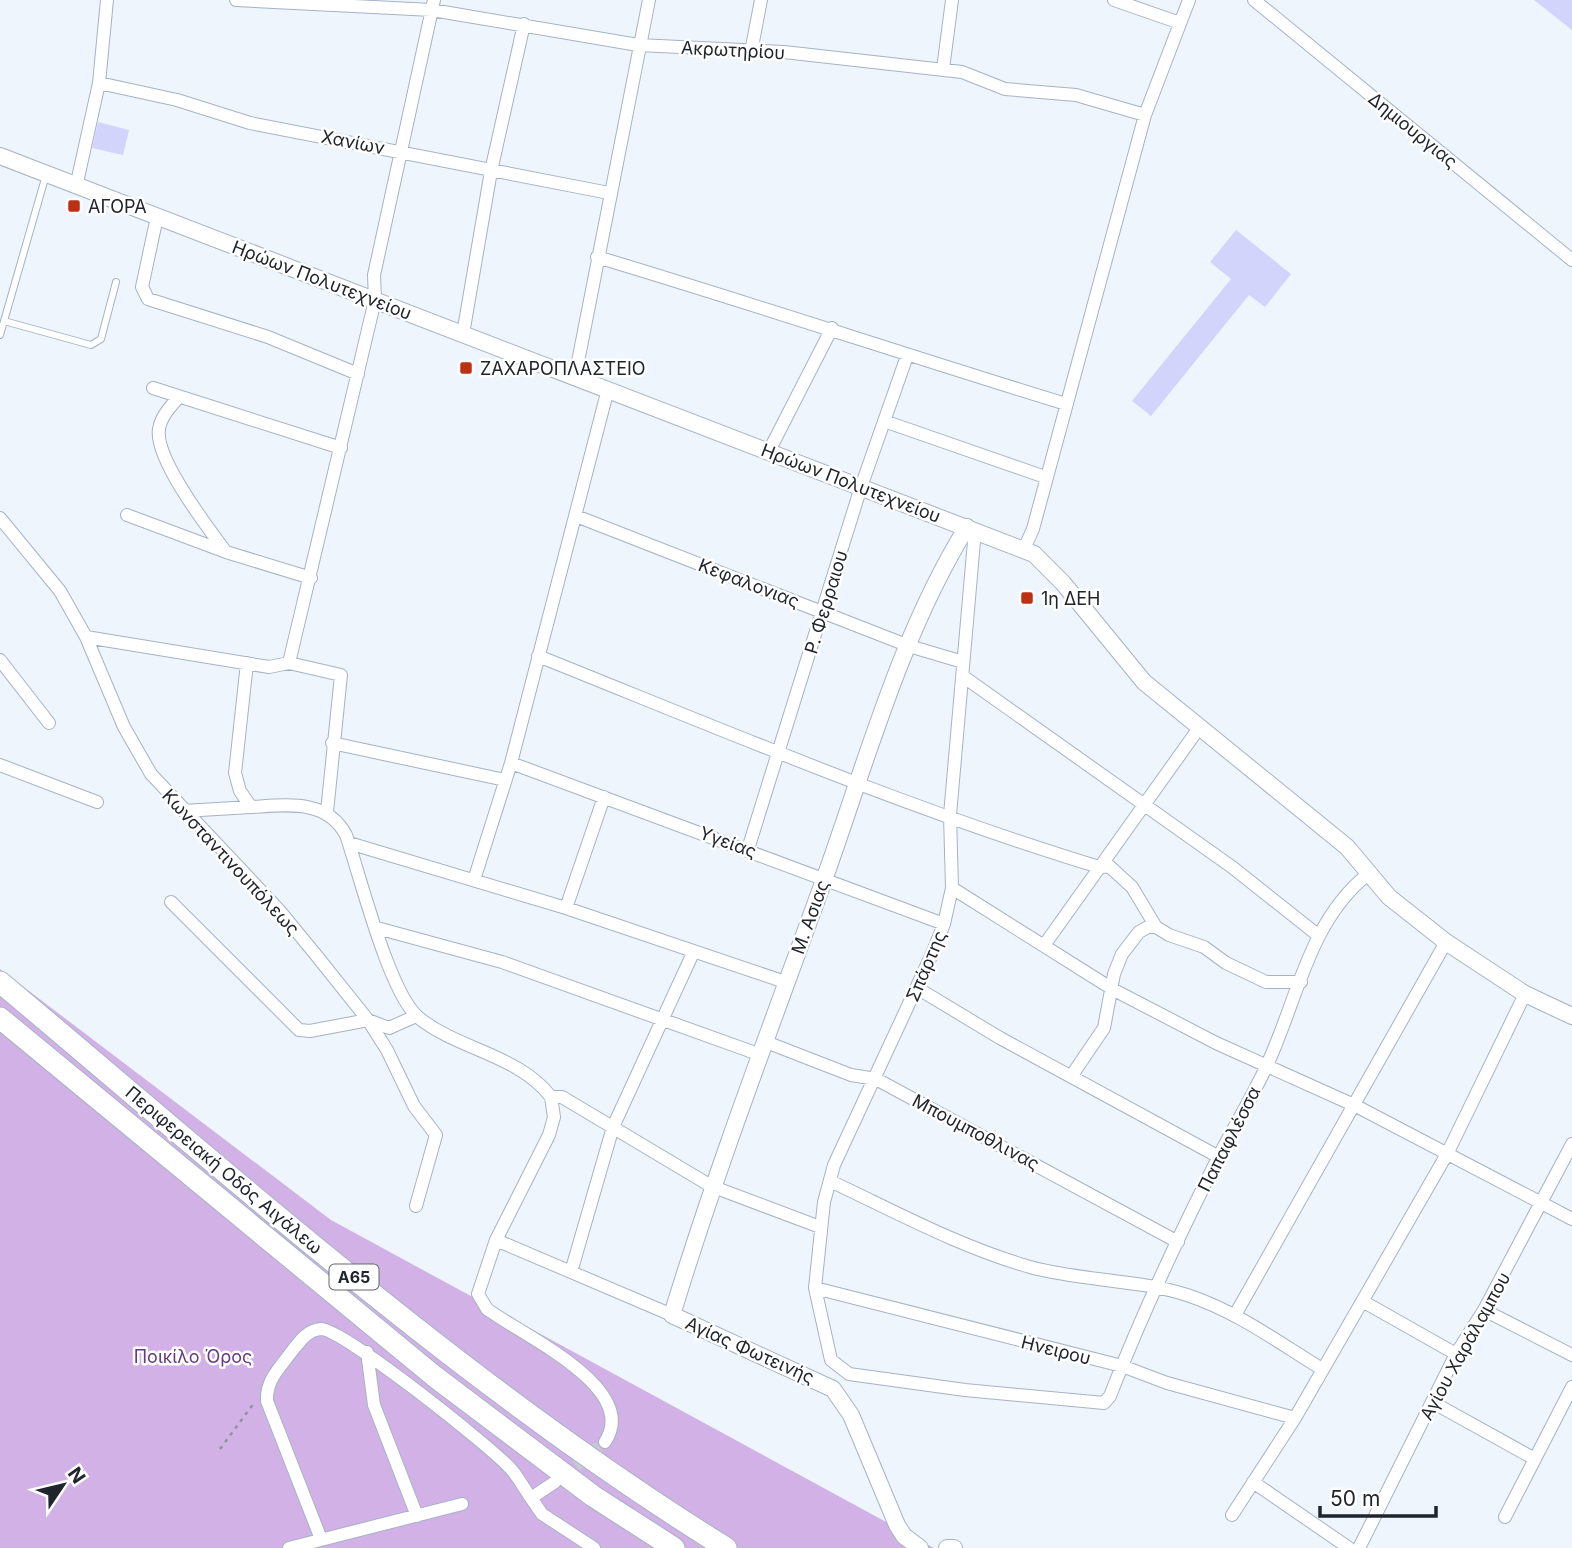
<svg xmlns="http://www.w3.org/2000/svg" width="1572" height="1548" font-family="Inter,sans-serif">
	<rect width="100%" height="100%" fill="#eff5fd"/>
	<path fill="#d2b2e6" d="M0 969 331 1220 934 1548H0Z"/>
	<path fill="#d3d4fc" d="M1534 0H1572V30Z
		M98 122 129 130 123 155 92 148Z
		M1236 230 1291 274 1265 307 1249 295 1151 416 1132 401 1231 279 1210 262Z"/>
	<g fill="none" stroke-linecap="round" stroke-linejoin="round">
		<path stroke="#c6cbd3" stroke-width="12" stroke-dasharray="12 6" stroke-linecap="butt" d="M562 1477 605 1442"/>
		<g stroke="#a5b3c6" stroke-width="8">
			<path id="service" d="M4 321 91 345 101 339 116 282
				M0 335 46 175"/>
		</g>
		<g stroke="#a5b3c6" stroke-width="14">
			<path id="minor" d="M236 0 432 10 638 45 784 52 962 72 1005 89 1076 95 1145 115
				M1114 0 1180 23
				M1254 0 1572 260
				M751 52 761 0
				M943 69 952 0
				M99 83 177 100 250 123 609 193
				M76 187 99 83 107 0
				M157 217 142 287 148 299 268 337 358 374
				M597 257C754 304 909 356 1066 404
				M463 334 491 171 524 24
				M575 377 649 0
				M153 388 341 448
				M179 397C171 406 161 416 159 429 154 458 208 528 226 552
				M884 421 1045 477
				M769 451 832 328
				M127 515 226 552 311 578
				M576 516 909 646 963 662
				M0 518 60 591 86 637 124 727 151 774 279 910 316 955 368 1020 387 1050 414 1106 436 1135 416 1206
				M975 530 950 815 952 888 944 924 932 954 834 1165 824 1202 815 1288 831 1360 849 1374 965 1390 1104 1403 1110 1396C1142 1314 1180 1233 1220 1154 1235 1125 1253 1096 1267 1065 1297 1001 1309 921 1367 875
				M1024 549 1033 529 1145 115 1189 0
				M86 637 269 667 289 663 375 300 374 275 434 0
				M538 656C723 730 908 809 1099 867L1109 866 1132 887 1156 927
				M0 660 49 723
				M247 663 235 773 240 791 251 807C288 805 327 799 346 835 360 875 389 994 419 1018 459 1050 519 1055 551 1097H562L711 1186 820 1227
				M289 663 341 675 327 812
				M964 677 1232 867 1319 936
				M332 743 505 780
				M511 763 944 924
				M0 765 97 802
				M183 811 251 807
				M349 843 566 908 785 982
				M748 849 861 487 907 356
				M474 880 511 763 608 389
				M952 888 1114 990 1216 1043 1356 1106 1572 1219
				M171 902 299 1030 310 1031 368 1020 389 1028 416 1016
				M566 908 604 797
				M377 928 502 962 761 1055
				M1045 944 1199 728
				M917 988 1000 1038 1219 1157
				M766 1042 851 1075 876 1079 1178 1242
				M1072 1075 1104 1028 1114 974 1122 954 1139 932 1148 927H1156L1169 935 1204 947 1226 963 1266 982H1301
				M551 1097 554 1117 549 1135 496 1240 478 1294 487 1309C523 1336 641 1388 605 1442
				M830 1181C896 1212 960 1247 1030 1267 1081 1281 1136 1279 1187 1295 1236 1311 1278 1342 1322 1369
				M496 1240 672 1315
				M571 1272 613 1127 693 953
				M815 1288 1122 1366 1167 1383 1295 1418
				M1364 1302 1456 1354
				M1484 1310 1572 1355
				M1235 1315 1446 942
				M367 1352 374 1405 417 1516
				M1432 1402 1533 1458
				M555 1482 531 1498 542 1514 594 1548
				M1253 1482 1349 1548
				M1232 1515 1295 1418 1447 1154 1525 994
				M1505 1517 1572 1387
				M321 1539 267 1401C266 1381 278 1370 289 1355 298 1344 306 1330 321 1329 343 1329 490 1446 510 1468 518 1476 524 1489 531 1498
				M289 1548 462 1504
				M1359 1548 1456 1354 1484 1310 1572 1144"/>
		</g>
		<g stroke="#a5b3c6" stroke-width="18">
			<path id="tertiary" d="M0 156 1034 554 1063 583 1144 682 1347 847 1389 897 1446 942 1525 994 1572 1016
				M920 1548 904 1536 897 1525 851 1415 833 1389 672 1315C717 1167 772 1024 824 880 866 763 901 633 967 527
				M947 1548H954"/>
		</g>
		<g stroke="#a5b3c6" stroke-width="23">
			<path id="trunk" d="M0 982C235 1179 465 1386 726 1548
				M0 1018 434 1376 593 1496 674 1548"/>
		</g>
		<path stroke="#8f949c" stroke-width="2.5" stroke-dasharray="3.5 5" stroke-linecap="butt" d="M220 1449 254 1403"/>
		<use href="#service" stroke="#fff" stroke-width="6"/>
		<use href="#minor" stroke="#fff" stroke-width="12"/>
		<use href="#tertiary" stroke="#fff" stroke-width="16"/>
		<use href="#trunk" stroke="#fff" stroke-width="21"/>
	</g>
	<g fill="#bb3112" stroke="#fff" stroke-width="2.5">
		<rect x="67" y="199" width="14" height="14" rx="3.5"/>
		<rect x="459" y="361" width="14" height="14" rx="3.5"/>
		<rect x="1020" y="591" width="14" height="14" rx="3.5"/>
	</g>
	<g text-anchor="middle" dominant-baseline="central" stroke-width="5" stroke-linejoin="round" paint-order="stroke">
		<rect fill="#fff" stroke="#63666c" stroke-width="2" x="329.5" y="1264.5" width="49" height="25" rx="5"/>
		<g font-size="16" font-weight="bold" fill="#20252d">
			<text x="354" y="1277">Α65</text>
		</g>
		<g font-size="18" fill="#20252d" stroke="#fff">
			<text transform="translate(733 50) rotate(3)">Ακρωτηρίου</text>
			<text transform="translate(1413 130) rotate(39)">Δημιουργιας</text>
			<text transform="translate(353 142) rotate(11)">Χανίων</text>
			<text transform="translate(322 280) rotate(21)">Ηρώων Πολυτεχνείου</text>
			<text transform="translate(851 483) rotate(21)">Ηρώων Πολυτεχνείου</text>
			<text transform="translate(749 583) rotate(21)">Κεφαλονιας</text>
			<text transform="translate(826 602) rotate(-73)">Ρ. Φερραιου</text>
			<text transform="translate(728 842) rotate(20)">Υγείας</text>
			<text transform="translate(231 862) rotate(47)">Κωνσταντινουπόλεως</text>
			<text transform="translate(810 917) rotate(-70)">Μ. Ασιας</text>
			<text transform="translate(926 966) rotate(-67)">Σπάρτης</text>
			<text transform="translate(976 1132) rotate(28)">Μπουμποθλινας</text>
			<text transform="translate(1229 1139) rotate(-63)">Παπαφλέσσα</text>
			<text transform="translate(224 1170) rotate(40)">Περιφερειακή Οδός Αιγάλεω</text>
			<text transform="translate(1465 1346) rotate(-61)">Αγίου Χαράλαμπου</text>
			<text transform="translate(750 1350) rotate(24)">Αγίας Φωτεινής</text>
			<text transform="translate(1056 1350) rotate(14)">Ηνειρου</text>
		</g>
		<g font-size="18" fill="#20252d" stroke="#fff" text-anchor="start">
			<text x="88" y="206">ΑΓΟΡΑ</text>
			<text x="480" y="368">ΖΑΧΑΡΟΠΛΑΣΤΕΙΟ</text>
			<text x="1041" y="598">1η ΔΕΗ</text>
		</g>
		<g font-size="18" fill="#673981" stroke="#fff">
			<text x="193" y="1356">Ποικίλο Όρος</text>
		</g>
	</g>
	<g transform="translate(63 1485) rotate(55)" stroke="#ffffff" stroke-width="5" paint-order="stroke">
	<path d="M0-5L12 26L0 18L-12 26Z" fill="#20252d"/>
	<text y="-10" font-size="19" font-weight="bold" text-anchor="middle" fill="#20252d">N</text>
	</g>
	<path d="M1320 1506v10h116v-10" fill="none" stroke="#20252d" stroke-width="3.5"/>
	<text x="1330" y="1506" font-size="21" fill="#20252d" stroke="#ffffff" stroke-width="5" paint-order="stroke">50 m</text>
</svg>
